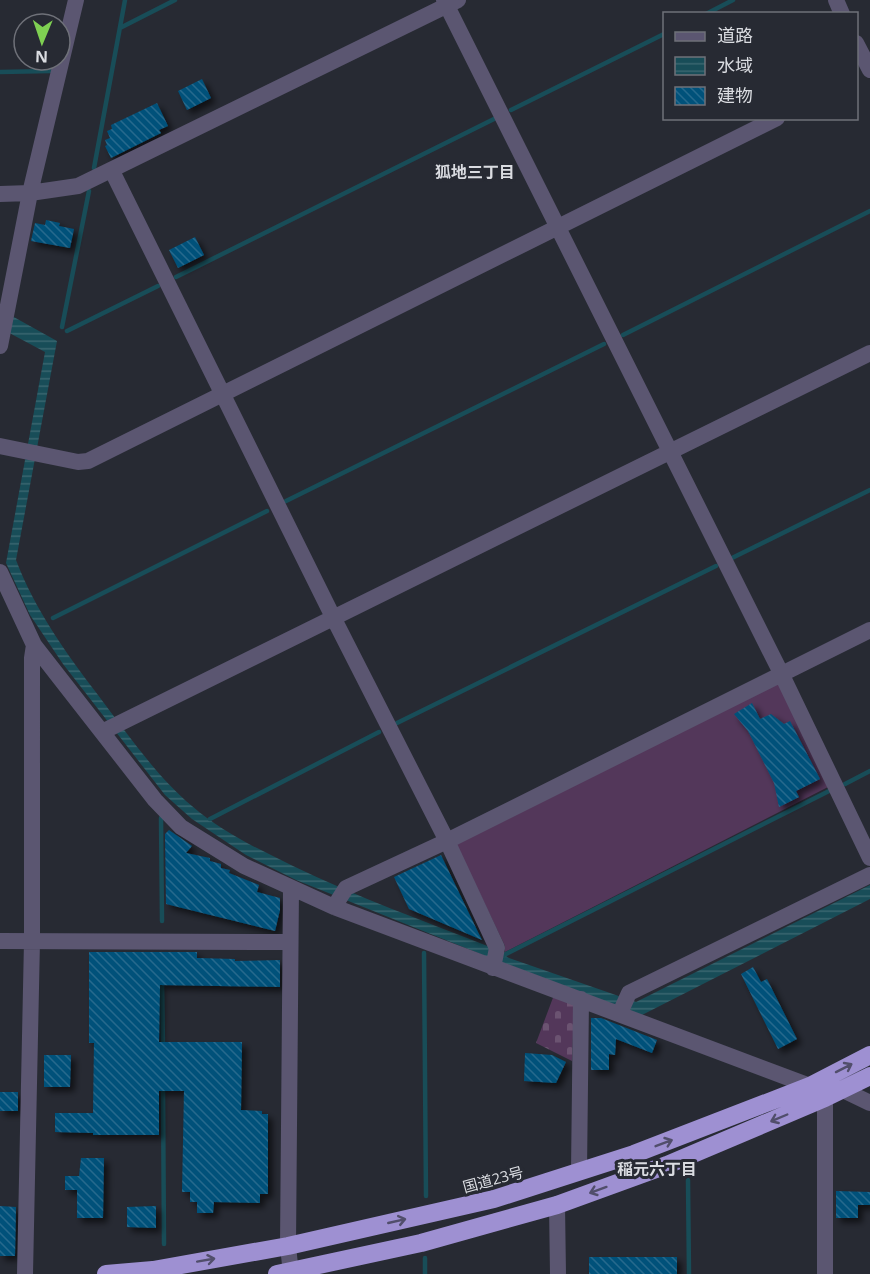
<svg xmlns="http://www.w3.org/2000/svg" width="870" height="1274" font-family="'Open Sans','Noto Sans JP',sans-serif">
	<defs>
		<pattern id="cemetery-stones" width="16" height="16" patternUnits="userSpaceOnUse" patternTransform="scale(1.5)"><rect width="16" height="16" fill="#53375a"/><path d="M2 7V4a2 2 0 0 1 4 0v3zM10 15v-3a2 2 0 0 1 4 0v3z" fill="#6b5371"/></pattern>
		<pattern id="water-rules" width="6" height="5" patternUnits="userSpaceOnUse" patternTransform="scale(1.5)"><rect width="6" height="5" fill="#184d58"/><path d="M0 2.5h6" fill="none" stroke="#396670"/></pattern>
		<pattern id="building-back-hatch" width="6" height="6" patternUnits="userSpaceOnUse" patternTransform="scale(1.5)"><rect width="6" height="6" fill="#00517a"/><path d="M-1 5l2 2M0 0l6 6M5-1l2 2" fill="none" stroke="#25698d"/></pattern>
		<filter id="shadow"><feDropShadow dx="4.5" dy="4.5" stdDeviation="3" flood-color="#0009"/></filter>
	</defs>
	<rect width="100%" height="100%" fill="#272a33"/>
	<path fill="url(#cemetery-stones)" d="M554 995 574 1003 572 1061 536 1043Z"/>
	<path fill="#53375a" d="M773 684 779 685 828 787 505 952V946L457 846 458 839Z"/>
	<path fill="url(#water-rules)" d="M12 316 57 341 16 560C35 610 66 653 98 695 126 732 156 776 192 806 222 832 258 849 293 866 357 897 424 921 490 947L509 958 636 1002 870 885V899L642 1015 488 957 296 880 246 855 192 819 165 795 63 664 30 615 6 563 45 352 0 328Z"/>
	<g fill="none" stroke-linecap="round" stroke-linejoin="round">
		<path stroke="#184d58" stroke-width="4.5" d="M706 14 733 0
			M120 28 175 0
			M0 72 50 71
			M511 110 664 34
			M94 168 125 0
			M176 277 494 119
			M62 327 89 191
			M67 331 158 286
			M623 335 870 211
			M286 501 604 344
			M732 558 870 490
			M53 618 267 511
			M397 723 716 566
			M845 784 870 771
			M161 818 162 921
			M210 819 379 732
			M424 953 426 1196
			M504 955 829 791
			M162 979 163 1046
			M163 1087 164 1244
			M688 1180 689 1274
			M425 1258V1274"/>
	</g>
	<path fill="url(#building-back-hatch)" filter="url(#shadow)" d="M202 79 211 98 187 110 178 91Z
		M157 103 168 126 159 130 161 133 111 158 105 146 107 145 105 140 110 138 107 131 112 129 111 125Z
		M46 220 60 223 59 226 74 229 70 248 31 241 35 223 45 225Z
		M195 237 204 255 178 268 169 250Z
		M752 703 760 719 771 714 784 724 790 721 820 779 796 791 799 797 779 807 774 783 748 731 734 714Z
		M169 830 192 846 186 853 210 858V861L221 864V868L230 870 229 873 259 885 257 892 280 898V910L275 931 166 904 165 834Z
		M441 855 477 930 482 940 409 909 394 877Z
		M89 952H197V958L235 959V961L280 960V987L160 985 159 1042H242L241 1110 262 1111V1114H268V1194H260V1203L214 1202 213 1213H197V1202H190V1192H182L184 1091H159V1135H93V1133L55 1132V1113H93L94 1043H89Z
		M753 967 761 982 767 979 797 1039 778 1049 741 974Z
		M591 1018H601L657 1040 652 1053 616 1039 615 1055 609 1054V1070H591Z
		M525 1053 552 1055 566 1062 556 1083 524 1081Z
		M44 1055H71L70 1087H44Z
		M0 1092H18V1111H0Z
		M81 1158H104L103 1218H77V1190H65V1176H79Z
		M836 1191 870 1192V1205H858V1218H836Z
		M0 1206 16 1207 15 1256H0Z
		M156 1206V1228L127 1227V1207Z
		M589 1257H677V1274H589Z"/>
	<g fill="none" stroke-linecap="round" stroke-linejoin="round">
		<path stroke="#5b5671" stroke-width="16" d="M444 0 781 673 870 858
			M836 0 842 14
			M856 43 870 70
			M112 171 334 619 447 841 497 948 493 968
			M0 194 30 193 78 186 458 0
			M0 346 30 193 76 0
			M0 446 78 462 88 461 777 118
			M0 572 34 645 155 800 181 827 244 866 334 907 810 1086
			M102 732 870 353
			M334 907 346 888 447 841 870 630
			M0 941 290 942
			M620 1013 629 993 870 875
			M843 1090 870 1103
			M579 1172 581 999
			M557 1205 558 1274
			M25 1274 32 941V658L34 645
			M291 1274 288 1246 291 888
			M825 1274V1098"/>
		<path stroke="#9e90d2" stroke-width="18" d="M106 1274 153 1270 288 1246 494 1199 634 1154 810 1086 870 1055
			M277 1274 421 1243 557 1205 667 1165 825 1098 870 1076"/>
	</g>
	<defs><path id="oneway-shaft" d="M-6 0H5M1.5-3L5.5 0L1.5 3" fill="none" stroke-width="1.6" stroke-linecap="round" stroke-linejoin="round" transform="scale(1.5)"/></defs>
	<g stroke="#514e6b">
		<use href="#oneway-shaft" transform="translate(844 1068) rotate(-27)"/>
		<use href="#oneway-shaft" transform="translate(779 1118) rotate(157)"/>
		<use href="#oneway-shaft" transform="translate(664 1143) rotate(-21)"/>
		<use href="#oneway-shaft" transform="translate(598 1190) rotate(160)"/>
		<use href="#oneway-shaft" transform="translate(397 1221) rotate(-13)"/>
		<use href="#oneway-shaft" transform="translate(206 1260) rotate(-10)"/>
	</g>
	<g text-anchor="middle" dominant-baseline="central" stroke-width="6" stroke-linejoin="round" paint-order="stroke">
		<g font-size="15" fill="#dadce1" stroke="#272a33">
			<text transform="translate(493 1179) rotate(-15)">国道23号</text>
		</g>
		<g font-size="16" font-weight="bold" fill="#dadce1" stroke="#272a33">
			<text x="475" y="172">狐地三丁目</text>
			<text x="657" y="1169">稲元六丁目</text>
		</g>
	</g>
	<rect x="663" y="12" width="195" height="108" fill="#272a33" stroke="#6f7179" stroke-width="1.5"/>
	<rect x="675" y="32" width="30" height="9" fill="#5b5671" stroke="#6f7179" stroke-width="1.5"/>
	<text x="717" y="42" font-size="18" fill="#dadce1">道路</text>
	<rect x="675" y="57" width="30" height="18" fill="url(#water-rules)" stroke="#6f7179" stroke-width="1.5"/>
	<text x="717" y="72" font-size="18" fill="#dadce1">水域</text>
	<rect x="675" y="87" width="30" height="18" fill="url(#building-back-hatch)" stroke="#6f7179" stroke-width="1.5"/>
	<text x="717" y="102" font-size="18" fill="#dadce1">建物</text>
	<g transform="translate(42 42) rotate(182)"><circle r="28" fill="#272a33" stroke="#6f7179" stroke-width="1.5"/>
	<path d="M0-4.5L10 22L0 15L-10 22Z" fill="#7fd052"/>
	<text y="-9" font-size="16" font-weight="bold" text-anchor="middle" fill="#dadce1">N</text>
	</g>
</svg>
